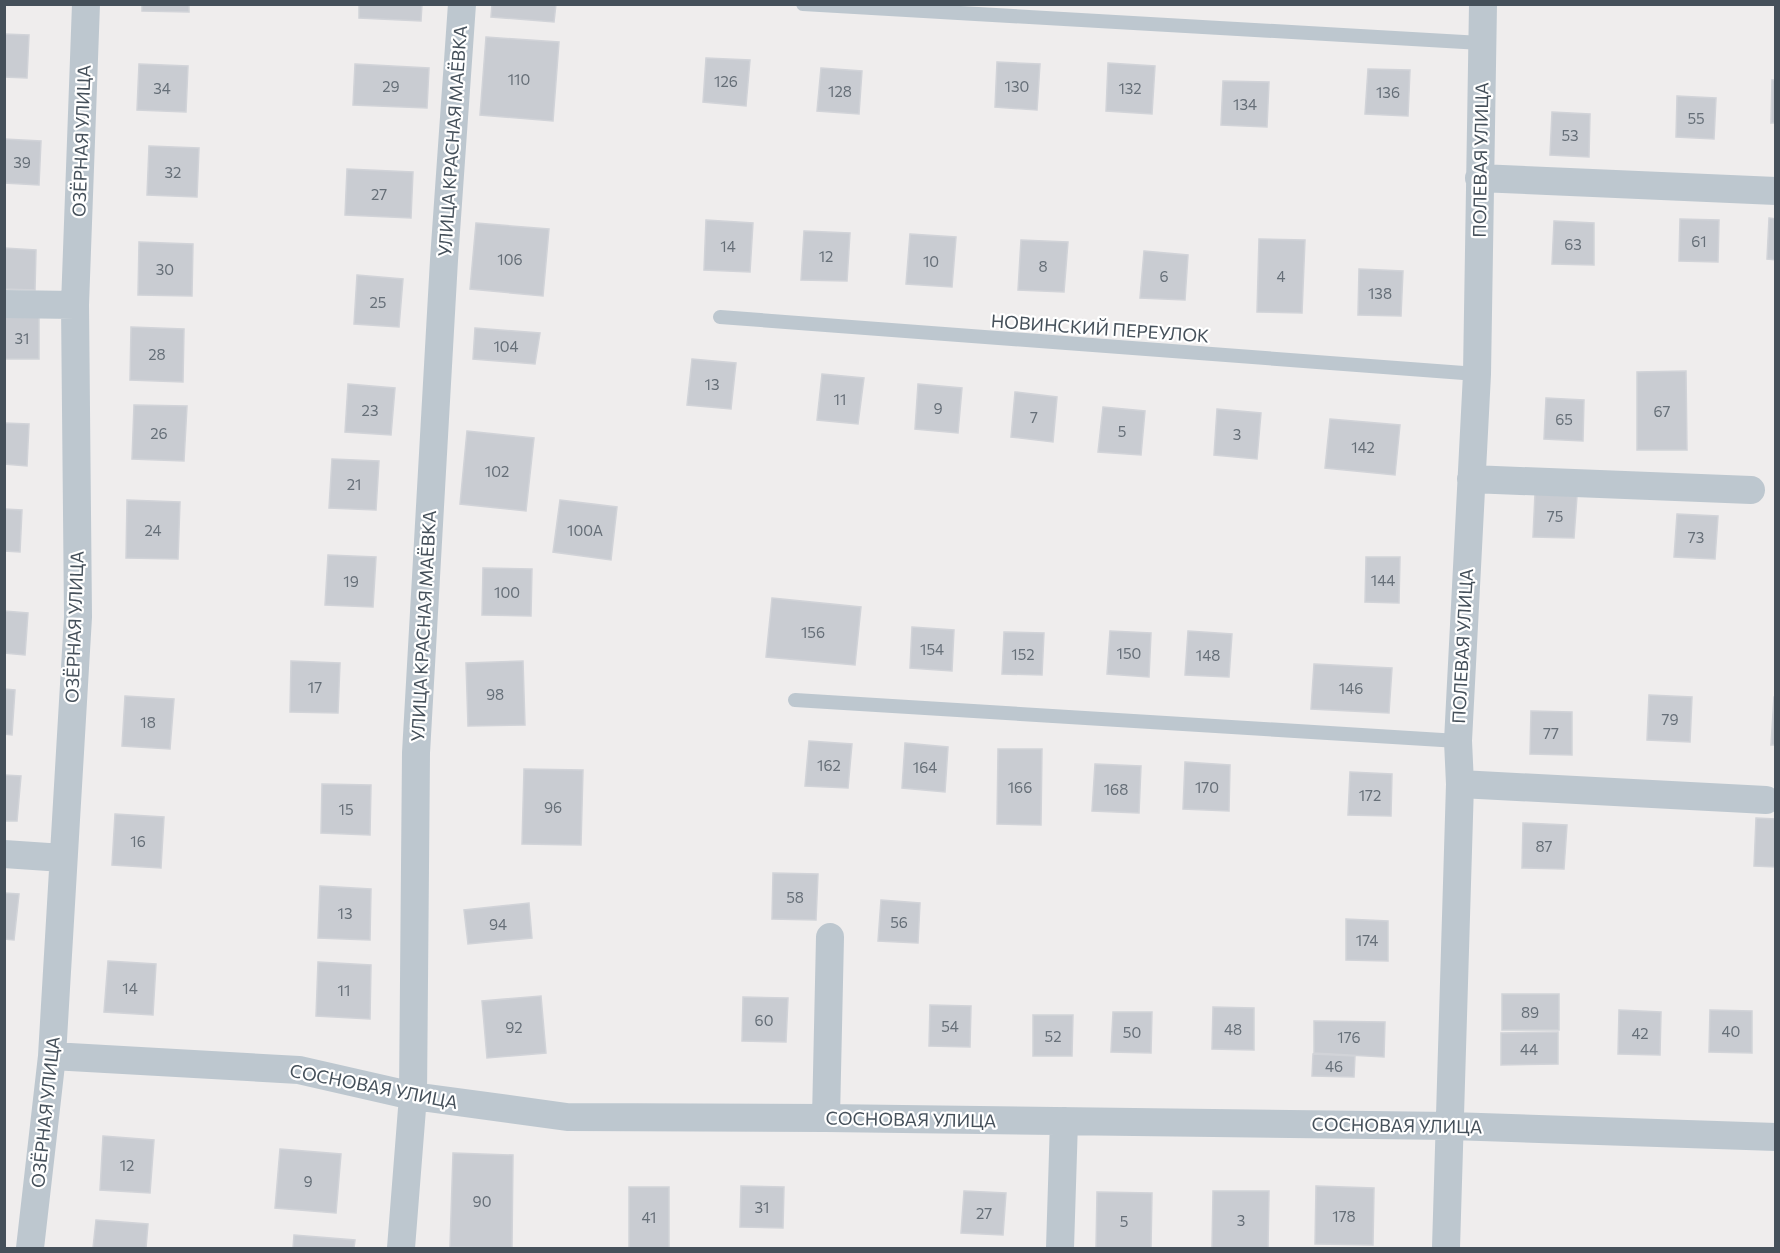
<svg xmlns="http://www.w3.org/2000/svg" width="1780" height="1253" font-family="Commissioner,sans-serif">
	<rect width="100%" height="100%" fill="#efeded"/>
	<path fill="#c9ccd2" stroke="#d1d3d8" stroke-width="1.5" d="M142 4H189V12L142 11Z
		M359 4H422L421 21 359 18Z
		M492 4H556L554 22 491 17Z
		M4 34 29 35 27 78 4 77Z
		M486 37 559 42 553 121 480 115Z
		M706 58 750 60 746 106 703 102Z
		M997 62 1040 64 1037 110 995 107Z
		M1108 63 1155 66 1152 114 1106 111Z
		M139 64 188 66 186 112 137 110Z
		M355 64 429 68 427 108 353 105Z
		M821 68 862 71 859 114 817 111Z
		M1368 69 1410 70 1408 116 1365 114Z
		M1772 80H1776V123H1771Z
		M1223 81 1269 82 1267 127 1221 125Z
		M1677 96 1716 98 1714 139 1676 137Z
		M1552 112 1590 114 1589 157 1550 155Z
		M4 139 41 141 39 185 4 183Z
		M149 146 199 148 197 197 147 195Z
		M347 169 413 172 411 218 345 215Z
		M1769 218 1776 219V260L1767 259Z
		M1680 219 1719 220 1718 262 1679 261Z
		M706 220 753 223 750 272 704 270Z
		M1554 221 1594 223V265L1552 264Z
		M476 223 549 229 543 296 470 289Z
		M804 231 850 233 847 281 801 280Z
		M910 234 956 237 952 287 906 284Z
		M1259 239 1305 240 1302 313 1257 312Z
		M1021 240 1068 242 1064 292 1018 290Z
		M139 242 193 244 192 296 138 295Z
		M4 248 36 250 35 290 4 289Z
		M1144 251 1188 255 1185 300 1140 298Z
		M1359 269 1403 271 1401 316 1358 315Z
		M357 275 403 279 399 327 354 324Z
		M4 317H39V359H4Z
		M131 327 184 329 183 382 130 380Z
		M475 328 540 333 535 364 473 359Z
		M692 359 736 363 731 409 687 405Z
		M1686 371 1687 450H1637V372Z
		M822 374 864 378 858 424 817 420Z
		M348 384 395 388 391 435 345 432Z
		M918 384 962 388 958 433 915 429Z
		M1015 392 1057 397 1053 442 1011 437Z
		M1546 398 1584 400 1583 441 1544 439Z
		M134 405 187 406 184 461 132 459Z
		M1103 407 1145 411 1141 455 1098 452Z
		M1217 409 1261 413 1257 459 1214 455Z
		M1330 419 1400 425 1395 475 1325 468Z
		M4 423 29 424 27 466 4 464Z
		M467 431 534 438 526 511 460 504Z
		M332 459 379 461 376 510 329 508Z
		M1535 493 1577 496 1574 538 1533 537Z
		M127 500 180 502 178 559 126 558Z
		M560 500 617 507 611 560 553 552Z
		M4 509 22 510 20 552 4 551Z
		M1677 514 1718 516 1715 559 1674 557Z
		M328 555 376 557 373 607 325 605Z
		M1366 557H1400L1399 603 1365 602Z
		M483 568 532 569 531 616 482 615Z
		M772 598 861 607 855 665 766 657Z
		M4 611 28 613 25 655 4 653Z
		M912 627 954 630 952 671 910 668Z
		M1110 631 1151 633 1149 677 1107 674Z
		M1188 631 1232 634 1229 677 1185 675Z
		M1004 632 1044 633 1042 675 1002 674Z
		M291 661 340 663 338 713 290 712Z
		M523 661 525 725 468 726 466 663Z
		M1314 664 1392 668 1389 713 1311 709Z
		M4 689 15 690 12 735 4 734Z
		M1649 695 1692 697 1690 742 1647 740Z
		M125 696 174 699 170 749 122 746Z
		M1774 697H1776V745H1771Z
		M1531 711 1572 712V755L1530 754Z
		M809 741 852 744 848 788 805 786Z
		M905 743 948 747 945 792 902 788Z
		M998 749H1042L1041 825 997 824Z
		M1185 762 1230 765 1229 811 1183 809Z
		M1095 764 1141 766 1139 813 1092 811Z
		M524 769 583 770 581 845 522 844Z
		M1350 772 1392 774 1391 816 1348 815Z
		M4 775 21 776 17 821H4Z
		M322 784 371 785 370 835 321 833Z
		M115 814 164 817 161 868 112 865Z
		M1756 818 1776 819V867L1754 866Z
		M1523 823 1567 825 1564 869 1522 868Z
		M773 873 818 874 816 920 772 919Z
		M320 886 371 889 370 940 318 938Z
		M4 893 19 894 14 940 4 939Z
		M881 900 920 903 918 943 878 941Z
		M529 903 532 938 468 944 464 910Z
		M1346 919 1388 921V961L1346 960Z
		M108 961 156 964 153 1015 104 1012Z
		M318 962 371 965 370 1019 316 1016Z
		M1502 994H1559V1030H1502Z
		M541 996 546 1053 487 1058 482 1001Z
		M743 997 788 998 786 1042 742 1041Z
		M930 1005 971 1006 970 1047 929 1046Z
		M1213 1007 1254 1008V1050L1212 1049Z
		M1619 1010 1661 1012 1660 1055 1618 1054Z
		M1710 1010 1752 1011V1053L1709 1052Z
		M1113 1012H1152L1151 1053 1111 1052Z
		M1033 1015H1073L1072 1056H1033Z
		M1314 1021 1385 1022 1384 1057 1314 1053Z
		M1558 1032V1064L1501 1065V1033Z
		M1313 1054 1355 1056 1354 1077 1312 1076Z
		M103 1136 154 1140 150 1193 100 1190Z
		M280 1149 341 1154 336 1213 275 1208Z
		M453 1153 513 1155 512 1248 450 1247Z
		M741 1186 784 1187 783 1228 740 1227Z
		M1316 1186 1374 1188 1373 1245 1315 1244Z
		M629 1187H669V1248H629Z
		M964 1191 1006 1193 1003 1235 961 1233Z
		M1213 1191H1269L1268 1248H1212Z
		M1097 1192 1152 1193 1151 1248H1096Z
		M96 1220 148 1224 146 1248H93Z
		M294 1235 355 1240 354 1248H293Z"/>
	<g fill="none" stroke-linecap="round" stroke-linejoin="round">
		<path stroke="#bdc7cf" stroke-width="14" d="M803 4 1481 43
			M720 317 1477 374
			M795 700 1458 741"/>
		<path stroke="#bdc7cf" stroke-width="28" d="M1479 178 1776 191
			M4 304 75 305
			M1471 479 1751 490
			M1460 784 1766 800
			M4 854 63 858
			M52 1056 299 1070 413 1096 567 1117 826 1118 1451 1126 1776 1137
			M826 1118 830 937
			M30 1248 52 1056 78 617 75 305 86 4
			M401 1248 413 1096 416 753 444 260 462 4
			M1060 1248 1064 1121
			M1446 1248 1460 784 1458 741 1477 374 1483 4"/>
	</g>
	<g text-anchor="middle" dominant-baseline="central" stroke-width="4.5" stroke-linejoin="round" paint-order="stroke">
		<g font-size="15" fill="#666f78">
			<text x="519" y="79">110</text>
			<text x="726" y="81">126</text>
			<text x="391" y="86">29</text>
			<text x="1017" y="86">130</text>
			<text x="162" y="88">34</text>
			<text x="1130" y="88">132</text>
			<text x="840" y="91">128</text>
			<text x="1388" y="92">136</text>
			<text x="1245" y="104">134</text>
			<text x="1696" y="118">55</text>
			<text x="1570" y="135">53</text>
			<text x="22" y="162">39</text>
			<text x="173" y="172">32</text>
			<text x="379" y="194">27</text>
			<text x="1699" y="241">61</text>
			<text x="1573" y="244">63</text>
			<text x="728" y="246">14</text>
			<text x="826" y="256">12</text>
			<text x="510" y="259">106</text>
			<text x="931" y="261">10</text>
			<text x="1043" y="266">8</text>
			<text x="165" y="269">30</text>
			<text x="1164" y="276">6</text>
			<text x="1281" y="276">4</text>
			<text x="1380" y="293">138</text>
			<text x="378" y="302">25</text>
			<text x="22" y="338">31</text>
			<text x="506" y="346">104</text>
			<text x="157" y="354">28</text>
			<text x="712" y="384">13</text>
			<text x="840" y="399">11</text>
			<text x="938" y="408">9</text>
			<text x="370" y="410">23</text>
			<text x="1662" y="411">67</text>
			<text x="1034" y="417">7</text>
			<text x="1564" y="419">65</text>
			<text x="1122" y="431">5</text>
			<text x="159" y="433">26</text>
			<text x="1237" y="434">3</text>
			<text x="1363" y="447">142</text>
			<text x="497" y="471">102</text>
			<text x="354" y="484">21</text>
			<text x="1555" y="516">75</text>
			<text x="153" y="530">24</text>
			<text x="585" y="530">100А</text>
			<text x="1696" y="537">73</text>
			<text x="1383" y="580">144</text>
			<text x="351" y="581">19</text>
			<text x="507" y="592">100</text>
			<text x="813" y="632">156</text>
			<text x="932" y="649">154</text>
			<text x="1129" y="653">150</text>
			<text x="1023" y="654">152</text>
			<text x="1208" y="655">148</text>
			<text x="315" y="687">17</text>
			<text x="1351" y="688">146</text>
			<text x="495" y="694">98</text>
			<text x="1670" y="719">79</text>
			<text x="148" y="722">18</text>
			<text x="1551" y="733">77</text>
			<text x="829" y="765">162</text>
			<text x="925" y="767">164</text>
			<text x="1020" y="787">166</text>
			<text x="1207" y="787">170</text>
			<text x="1116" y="789">168</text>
			<text x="1370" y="795">172</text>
			<text x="553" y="807">96</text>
			<text x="346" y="809">15</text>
			<text x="138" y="841">16</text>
			<text x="1544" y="846">87</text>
			<text x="795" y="897">58</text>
			<text x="345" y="913">13</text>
			<text x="899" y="922">56</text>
			<text x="498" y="924">94</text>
			<text x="1367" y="940">174</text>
			<text x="130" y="988">14</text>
			<text x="344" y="990">11</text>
			<text x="1530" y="1012">89</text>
			<text x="764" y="1020">60</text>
			<text x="950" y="1026">54</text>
			<text x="514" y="1027">92</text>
			<text x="1233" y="1029">48</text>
			<text x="1731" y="1031">40</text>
			<text x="1132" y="1032">50</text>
			<text x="1640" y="1033">42</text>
			<text x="1053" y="1036">52</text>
			<text x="1349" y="1037">176</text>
			<text x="1529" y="1049">44</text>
			<text x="1334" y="1066">46</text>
			<text x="127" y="1165">12</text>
			<text x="308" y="1181">9</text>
			<text x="482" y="1201">90</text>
			<text x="762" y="1207">31</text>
			<text x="984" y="1213">27</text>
			<text x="1344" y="1216">178</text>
			<text x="649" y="1217">41</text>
			<text x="1241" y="1220">3</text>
			<text x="1124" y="1221">5</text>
		</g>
		<g font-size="18" fill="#45505a" stroke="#fff">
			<text transform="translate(81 141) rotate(-88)">ОЗЁРНАЯ УЛИЦА</text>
			<text transform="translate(452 141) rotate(-86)">УЛИЦА КРАСНАЯ МАЁВКА</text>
			<text transform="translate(1480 160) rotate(-89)">ПОЛЕВАЯ УЛИЦА</text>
			<text transform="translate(1100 328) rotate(4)">НОВИНСКИЙ ПЕРЕУЛОК</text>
			<text transform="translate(423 626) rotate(-87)">УЛИЦА КРАСНАЯ МАЁВКА</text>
			<text transform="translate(74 627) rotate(-88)">ОЗЁРНАЯ УЛИЦА</text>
			<text transform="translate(1462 646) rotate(-87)">ПОЛЕВАЯ УЛИЦА</text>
			<text transform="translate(374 1086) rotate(11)">СОСНОВАЯ УЛИЦА</text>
			<text transform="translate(45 1112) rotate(-84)">ОЗЁРНАЯ УЛИЦА</text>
			<text transform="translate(911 1119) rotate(1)">СОСНОВАЯ УЛИЦА</text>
			<text transform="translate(1397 1125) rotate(1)">СОСНОВАЯ УЛИЦА</text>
		</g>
	</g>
	<rect width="1780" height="1253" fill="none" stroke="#45505a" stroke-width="12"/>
</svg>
